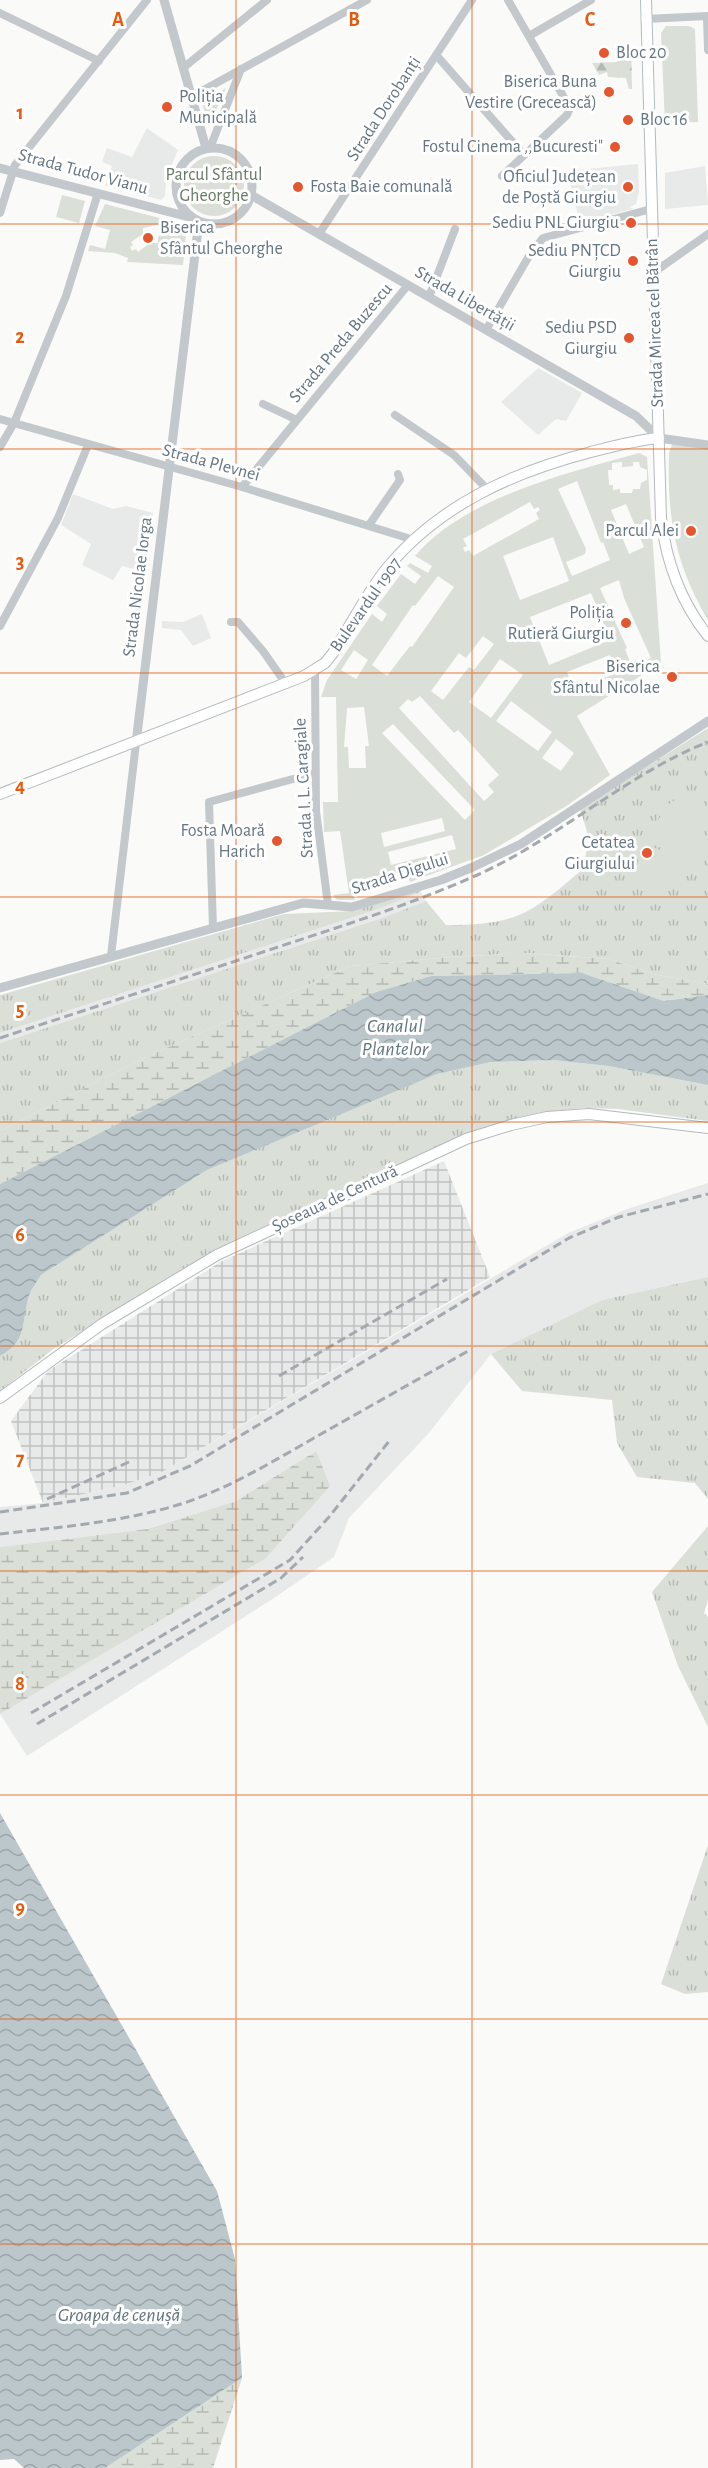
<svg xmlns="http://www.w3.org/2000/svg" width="708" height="2468" font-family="'Alegreya Sans',sans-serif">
	<defs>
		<pattern id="industrial-grid" width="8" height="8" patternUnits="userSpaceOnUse" patternTransform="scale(1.5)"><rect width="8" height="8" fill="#e8e9e9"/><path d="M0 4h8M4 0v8" fill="none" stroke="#c0c1c2"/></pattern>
		<pattern id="grass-tufts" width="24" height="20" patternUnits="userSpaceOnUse" patternTransform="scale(1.5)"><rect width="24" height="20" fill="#dadfd7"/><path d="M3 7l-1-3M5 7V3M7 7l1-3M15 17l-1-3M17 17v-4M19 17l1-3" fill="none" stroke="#b4b9b4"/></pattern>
		<pattern id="forest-firs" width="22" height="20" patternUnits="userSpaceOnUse" patternTransform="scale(1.5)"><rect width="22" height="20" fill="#dadfd7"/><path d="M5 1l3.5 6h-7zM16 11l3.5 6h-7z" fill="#b4b9b4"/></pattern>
		<pattern id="wetland-marsh" width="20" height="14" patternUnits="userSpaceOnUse" patternTransform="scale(1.5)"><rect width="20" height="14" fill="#dadfd7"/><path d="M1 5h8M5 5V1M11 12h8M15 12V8" fill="none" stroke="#b4b9b4"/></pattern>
		<pattern id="water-waves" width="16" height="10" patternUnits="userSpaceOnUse" patternTransform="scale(1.5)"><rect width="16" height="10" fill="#bbc7cb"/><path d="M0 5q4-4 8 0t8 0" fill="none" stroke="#9ca6aa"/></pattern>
	</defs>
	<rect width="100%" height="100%" fill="#fafaf8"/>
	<path fill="#e8e9e9" d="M147 128 178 150 167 175 165 196 161 200 105 186 112 166 102 162 107 148 132 157Z
		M638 164 639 192 636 204 630 207 633 209 580 223 567 171Z
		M705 166 708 205 665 209V173Z
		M538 368 582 393 566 421 556 419 538 435 501 402Z
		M73 494 113 509 126 506 153 513 146 572 122 566 113 580 82 565 91 544 61 525Z
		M202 614 211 638 193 646 181 630 162 628V621L183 622Z
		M421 892 426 901 382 918 0 1043V1033L378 909Z
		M708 1183V1277L602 1300 491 1354 429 1433 349 1518 334 1557 271 1600 27 1756 0 1714 265 1559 316 1451 236 1501 146 1529 0 1547V1507L43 1503 124 1485 162 1472 568 1233 630 1208Z"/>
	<path fill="url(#industrial-grid)" d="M444 1161 490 1277 162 1472 124 1485 43 1503 11 1421 48 1371 222 1261Z"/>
	<path fill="url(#grass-tufts)" d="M708 728V984L653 974 609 959 525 953 451 957 351 966 146 1057 0 1131V1043L382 918 426 901 446 925C518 925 530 914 583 869L589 838 580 809Z
		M419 890 421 892 378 909 0 1033V995L284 914 354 911Z
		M553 1060 608 1066 708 1085V1121L618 1109 584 1108 552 1111 497 1124 212 1251 52 1350 0 1391V1356C28 1341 21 1323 29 1296 31 1289 37 1282 41 1275L207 1170 384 1095 437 1074 491 1062Z
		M708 1277V1499L695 1483 637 1477 617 1443 612 1400 522 1391 491 1354 602 1300Z
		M708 1526V1600L704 1613 708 1617V1727L678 1666 652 1592Z
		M708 1845V1992L685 1994 661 1984Z"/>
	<path fill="url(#forest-firs)" d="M617 43H631L632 89H629L626 78 608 77 607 72 599 75 592 63 617 62Z"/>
	<path fill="url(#wetland-marsh)" d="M525 953 609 959 653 974 708 984V995L664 1001 582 973 431 976 376 992 0 1184V1131L146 1057 351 966 451 957Z
		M316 1451 330 1486 265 1559 0 1714V1547L147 1529 236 1501Z
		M242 2378 213 2468H105Z"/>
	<path fill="#dadfd7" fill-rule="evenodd" d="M666 26H689L695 29 698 122 665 123 661 33Z
		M226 88 209 125H208L202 102Z
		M184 186a30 30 0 1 1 60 0a30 30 0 1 1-60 0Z
		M62 195 85 201 79 223 56 217Z
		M105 204 171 221 170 227 186 235 183 265 127 262 128 258 115 253 88 251 90 245 105 249 110 230 95 226ZM161 224 165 230 158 237V243H150L138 252 136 249 132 251 130 247 133 245 131 242 143 234V228Z
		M673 439 708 445V620C676 566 667 519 669 456 669 449 673 446 673 439Z
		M639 453 647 457 661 663 577 716 610 775 568 805 484 855 410 882 406 870 351 887 355 900H337L333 895 349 893 340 831 324 832 323 802H338L336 697H321L327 680 372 614 382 622 387 614 377 606 401 574 415 584 421 576 407 566 410 563 428 573 432 566 415 556C465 497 568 473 639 453ZM622 462V467L633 466V462H639L640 467 647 470V480L641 483 640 489H633L632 493H620V489L613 490V485H609L608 470H612V463ZM577 481 601 543 603 542 610 560 572 576 566 562 585 554 586 549 558 489ZM530 502 534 509 538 507 540 510 536 513 539 519 473 556 469 550 465 552 463 548 467 546 463 539ZM626 504 644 547 629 554 611 510ZM553 537 569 581 520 600 503 556ZM438 576 454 587 412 647 410 646 387 676 372 665 413 605 415 606ZM619 580 624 598 651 658 632 667 625 649 627 648 600 588ZM591 593 610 640 549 665 530 617ZM483 636 494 644 474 670 469 667 443 700 431 691 459 653 466 658ZM354 650 368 660 356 679 341 670ZM610 655 617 673 573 690 567 672ZM500 659 523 675 491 718 469 702ZM420 696 454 733 458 730 499 775 488 785 494 792 484 801 399 708 408 699 412 702ZM511 701 552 732 538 751 496 721ZM364 707 369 746H365L366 768H349L348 747H344L347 708ZM393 724 475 810 465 820 382 733ZM556 739 574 753 561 771 542 758ZM442 818 445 831 384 847 381 833ZM452 835 456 849 391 865 388 852Z
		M690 790 695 792 708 814V820L692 829 669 809V804Z
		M667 811 689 830 664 849 647 842V838L663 812Z
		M692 834 707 847 689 859 669 851Z
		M646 844 662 851 632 881 642 847Z
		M667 853 686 861 655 885 634 886Z"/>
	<path fill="url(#water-waves)" d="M582 973 664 1001 708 995V1085L608 1066 553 1060 491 1062 437 1074 207 1170 41 1275C37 1282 31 1289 29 1296 21 1323 28 1341 0 1356V1184L376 992 431 976Z
		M0 1813 217 2191 235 2259 242 2378 105 2468H24L14 2459 0 2460Z"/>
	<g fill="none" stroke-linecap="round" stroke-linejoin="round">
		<g stroke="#b3babf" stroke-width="12">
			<path id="secondary" d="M646 0 661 518C666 561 680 601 708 636
				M0 794 304 676 325 663 333 653C351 625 366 594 387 568 440 504 514 472 591 452 614 446 636 440 659 438
				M0 1398 102 1324 217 1255 466 1139 511 1125 547 1117 589 1114 708 1128"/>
		</g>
		<path stroke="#c3c8cc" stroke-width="8" d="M0 13 99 61
			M707 17 708 50
			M645 19 708 16
			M529 36 591 0
			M437 56 524 155
			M183 68 267 0
			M191 97 367 0
			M210 148 241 69
			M502 176 567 115 570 108 508 0
			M0 213 15 165 147 0
			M319 234 472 0
			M653 273 708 234
			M429 297 455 229
			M486 330 529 256 543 238 651 209
			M263 404 297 420
			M395 415 454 455 487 489
			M0 419 242 487 414 540
			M0 447 14 423 66 296 98 193
			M242 487 408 285
			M369 525 400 480 398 474
			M231 622H238L263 651 286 684
			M0 626 58 518 88 445
			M315 670 316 811 328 905
			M213 928 209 802 315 773
			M111 956 136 743"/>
		<path stroke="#c3c8cc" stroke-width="9" d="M164 0 206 148
			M176 186a38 38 0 1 1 76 0a38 38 0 1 1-76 0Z
			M0 168 189 217
			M251 195 636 416 659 438 708 445
			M136 743 199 221
			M0 988 303 903 352 907 441 880 473 867 521 844 708 721"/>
		<use href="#secondary" stroke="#fff" stroke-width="10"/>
		<path stroke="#a2aab0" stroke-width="3" stroke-dasharray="9 4.5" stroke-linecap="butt" d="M0 1038C88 1009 175 981 263 952 332 929 401 908 468 879 554 843 624 775 708 742
			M279 1376 447 1279
			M47 1499 129 1462
			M0 1512 127 1493 190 1466 569 1238 619 1217 708 1194
			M0 1534C61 1527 125 1522 184 1503 229 1488 272 1462 314 1438 365 1409 417 1380 468 1351
			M31 1713 290 1560 329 1517 390 1440
			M37 1724 281 1578 303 1557"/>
	</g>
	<path fill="none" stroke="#e8590c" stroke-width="1.5" stroke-opacity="0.55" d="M236 0V2468M472 0V2468M0 224H708M0 449H708M0 673H708M0 897H708M0 1122H708M0 1346H708M0 1571H708M0 1795H708M0 2019H708M0 2244H708"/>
	<g fill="#e4572e" stroke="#fff" stroke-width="2">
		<circle cx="604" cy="53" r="6"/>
		<circle cx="609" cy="92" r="6"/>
		<circle cx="167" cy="107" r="6"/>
		<circle cx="628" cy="120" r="6"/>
		<circle cx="615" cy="147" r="6"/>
		<circle cx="298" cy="187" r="6"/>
		<circle cx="628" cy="187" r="6"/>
		<circle cx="631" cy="223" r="6"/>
		<circle cx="148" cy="238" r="6"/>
		<circle cx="633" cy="261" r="6"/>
		<circle cx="629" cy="338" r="6"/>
		<circle cx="691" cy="531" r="6"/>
		<circle cx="626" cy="623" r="6"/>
		<circle cx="672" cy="677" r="6"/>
		<circle cx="277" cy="841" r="6"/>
		<circle cx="647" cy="853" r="6"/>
	</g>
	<g text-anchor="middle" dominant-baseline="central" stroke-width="6" stroke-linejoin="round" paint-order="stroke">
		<g font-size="18" fill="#657683" stroke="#fff" text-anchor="end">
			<text x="616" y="53" text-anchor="start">Bloc 20</text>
			<text x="597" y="82">Biserica Buna<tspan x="597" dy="21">Vestire (Grecească)</tspan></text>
			<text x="179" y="97" text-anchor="start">Poliția<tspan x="179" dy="21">Municipală</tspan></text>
			<text x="640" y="120" text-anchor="start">Bloc 16</text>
			<text x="603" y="147">Fostul Cinema ,,Bucuresti"</text>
			<text x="616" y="177">Oficiul Județean<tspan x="616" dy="21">de Poștă Giurgiu</tspan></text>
			<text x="310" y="187" text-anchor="start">Fosta Baie comunală</text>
			<text x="619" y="223">Sediu PNL Giurgiu</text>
			<text x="160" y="228" text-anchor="start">Biserica<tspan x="160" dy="21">Sfântul Gheorghe</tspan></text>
			<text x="621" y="251">Sediu PNȚCD<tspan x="621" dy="21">Giurgiu</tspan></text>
			<text x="617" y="328">Sediu PSD<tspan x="617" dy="21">Giurgiu</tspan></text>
			<text x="679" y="531">Parcul Alei</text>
			<text x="614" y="613">Poliția<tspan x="614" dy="21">Rutieră Giurgiu</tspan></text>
			<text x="660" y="667">Biserica<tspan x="660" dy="21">Sfântul Nicolae</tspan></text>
			<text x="265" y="831">Fosta Moară<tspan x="265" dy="21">Harich</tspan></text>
			<text x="635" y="843">Cetatea<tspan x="635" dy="21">Giurgiului</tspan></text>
		</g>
		<g font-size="18" fill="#657683" stroke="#fff">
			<text transform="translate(384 109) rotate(-57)">Strada Dorobanți</text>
			<text transform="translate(83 172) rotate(15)">Strada Tudor Vianu</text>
			<text transform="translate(465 299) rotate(30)">Strada Libertății</text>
			<text transform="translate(655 323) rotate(-92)">Strada Mircea cel Bătrân</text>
			<text transform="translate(341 343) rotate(-50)">Strada Preda Buzescu</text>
			<text transform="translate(211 463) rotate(15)">Strada Plevnei</text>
			<text transform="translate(138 587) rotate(-83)">Strada Nicolae Iorga</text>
			<text transform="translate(366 605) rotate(-55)">Bulevardul 1907</text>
			<text transform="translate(304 788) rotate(-93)">Strada I. L. Caragiale</text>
			<text transform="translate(400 874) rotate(-18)">Strada Digului</text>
			<text transform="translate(335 1199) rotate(-25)">Șoseaua de Centură</text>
		</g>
		<g font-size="18" fill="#687a64" stroke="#fff">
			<text x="214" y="175">Parcul Sfântul<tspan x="214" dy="21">Gheorghe</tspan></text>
		</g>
		<g font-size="20" font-style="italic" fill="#60757c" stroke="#fff">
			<text x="395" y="1026">Canalul<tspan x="395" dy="23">Plantelor</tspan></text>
			<text x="119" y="2315">Groapa de cenușă</text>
		</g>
	</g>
	<g font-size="20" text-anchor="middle" font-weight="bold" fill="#e8590c" stroke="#fff" stroke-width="6" stroke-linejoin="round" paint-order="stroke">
		<text x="118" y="26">A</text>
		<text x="354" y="26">B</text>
		<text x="590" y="26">C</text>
		<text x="20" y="119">1</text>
		<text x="20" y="343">2</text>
		<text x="20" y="568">3</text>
		<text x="20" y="792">4</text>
		<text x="20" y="1016">5</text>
		<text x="20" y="1241">6</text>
		<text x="20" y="1465">7</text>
		<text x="20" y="1690">8</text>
		<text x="20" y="1914">9</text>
	</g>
</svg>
